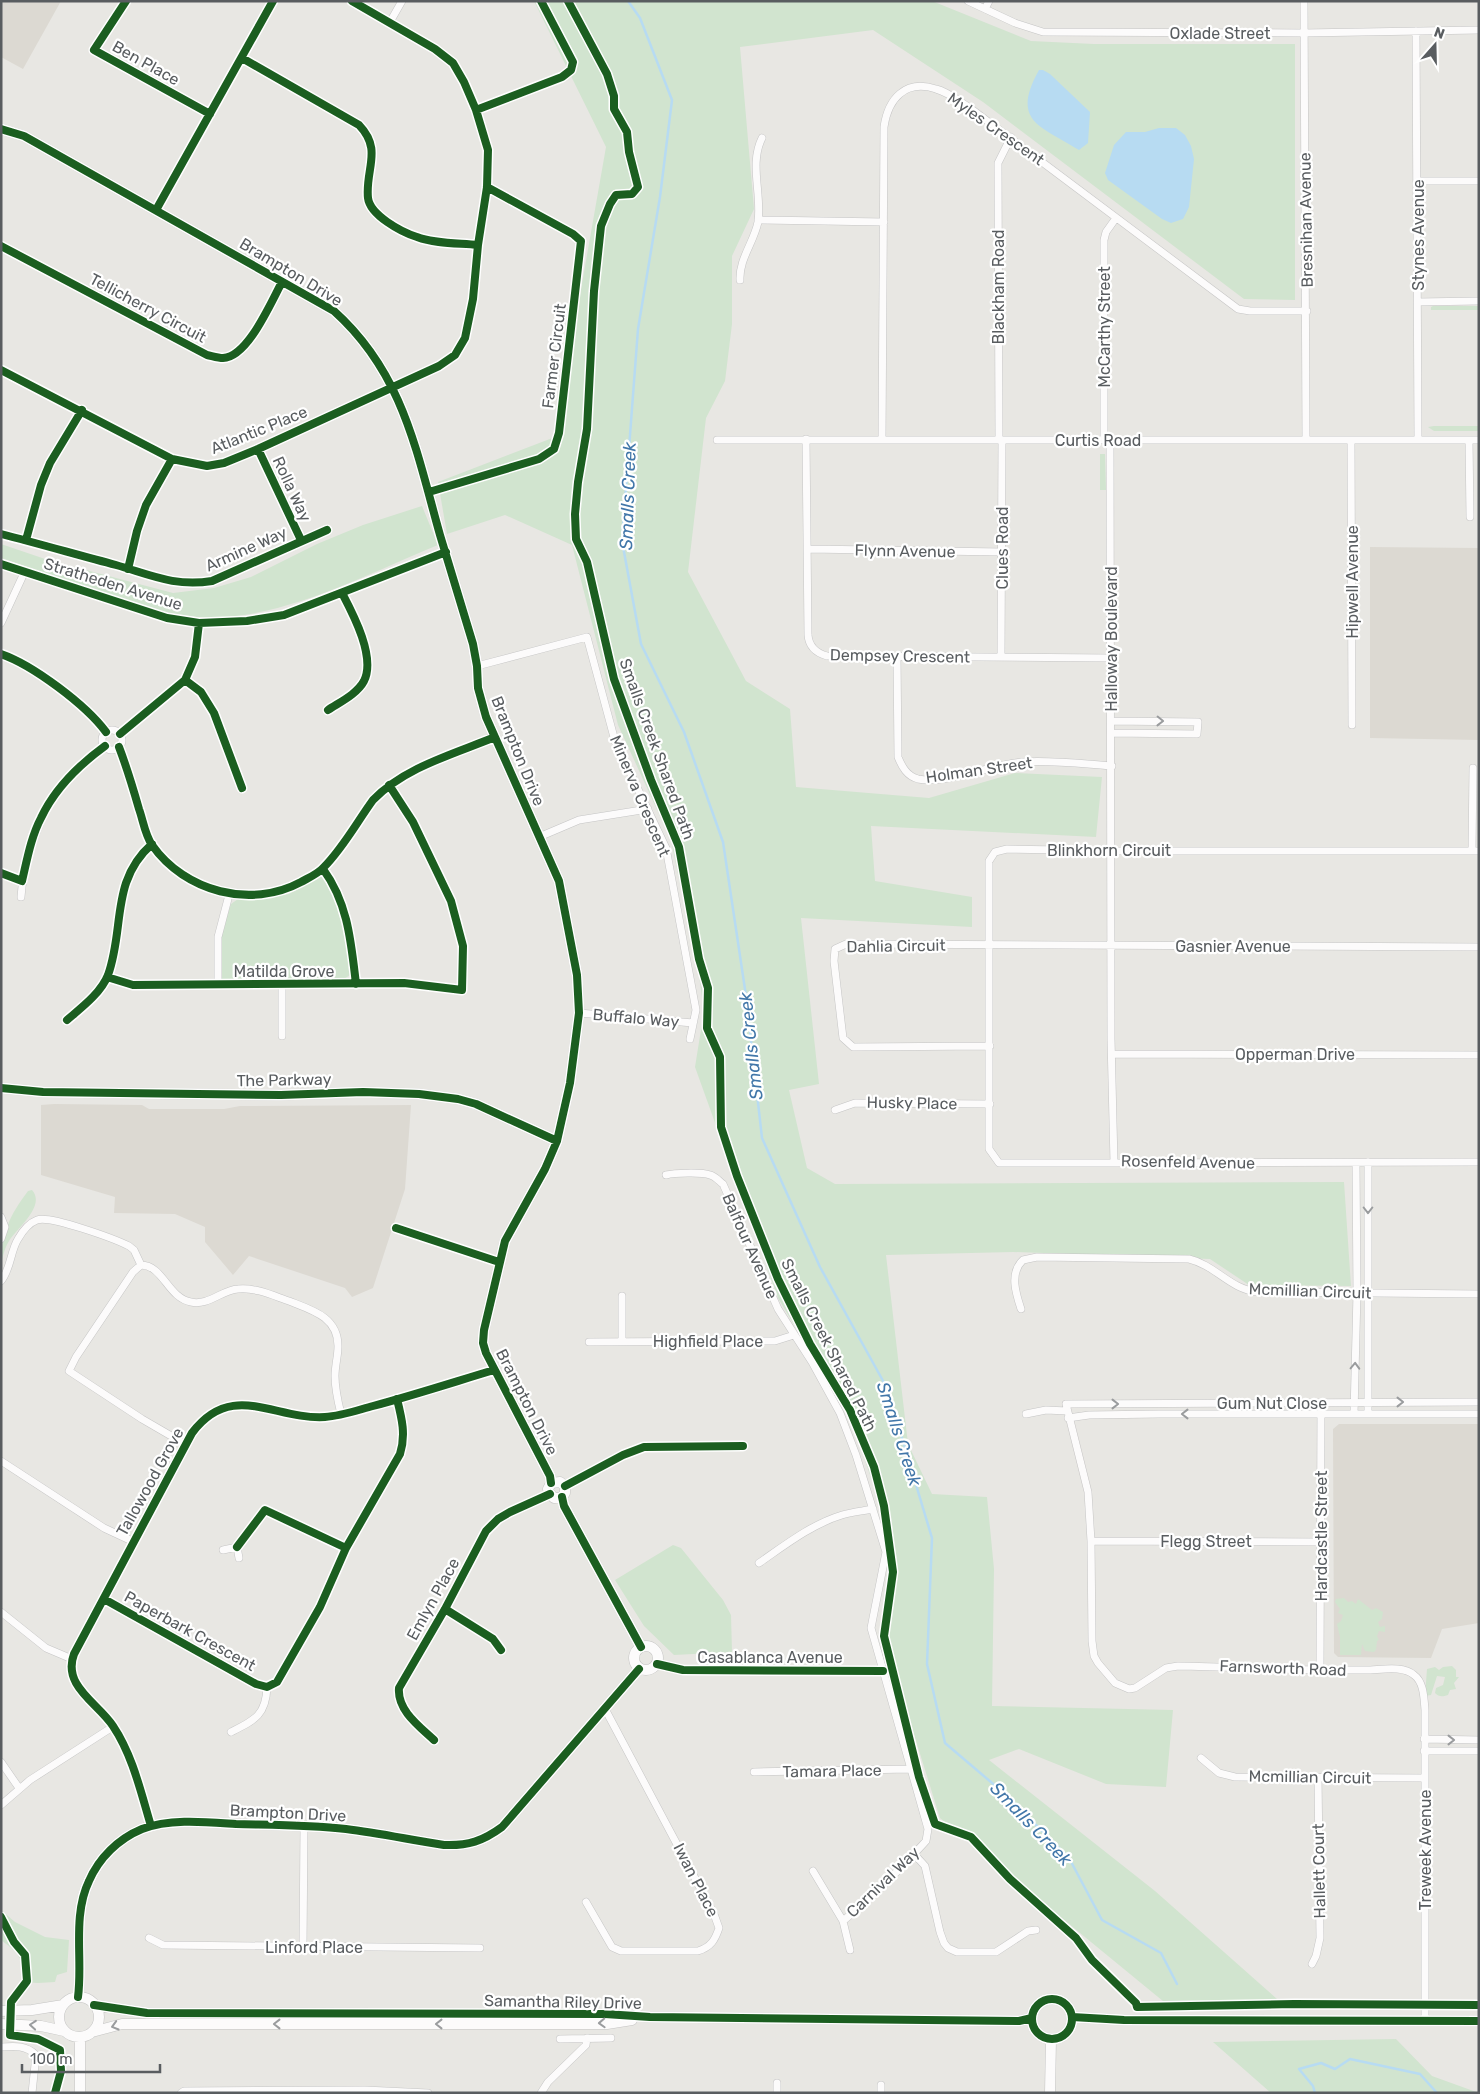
<svg xmlns="http://www.w3.org/2000/svg" width="1480" height="2094" font-family="Rubik,sans-serif">
	<rect width="100%" height="100%" fill="#e8e7e3"/>
	<path fill="#dcd9d2" d="M1 1H61L23 69 1 57Z
		M1370 547 1479 548V740L1370 738Z
		M54 1104 142 1105 149 1109H224L240 1106 411 1105 405 1189 373 1288 352 1297 345 1288 249 1256 233 1275 205 1242V1227L175 1214 114 1213 115 1197 41 1175V1105Z
		M1339 1424H1479V1623L1442 1629 1431 1658 1338 1657 1334 1653 1333 1429Z"/>
	<path fill="#d1e4cf" d="M534 1H932L1031 41 1094 44H1295V300L1244 299 983 102 873 30 740 47 754 209 732 256V324L725 381 706 418 688 572 746 681 790 709 796 787 929 798 1015 773 1102 777 1096 837 871 826 875 881 972 897V927L801 918 819 1084 789 1090 807 1168 835 1184 1344 1182 1351 1286 1249 1285 1210 1259 1013 1252 886 1255 908 1444 932 1494 987 1497 994 1569 992 1706 1173 1710 1166 1787 1106 1784 1019 1749 989 1760 1155 1891 1277 1999 1169 2006 940 1818 880 1625 896 1554 879 1500 849 1416 778 1298 695 1067 704 1011 699 976 671 840 618 725 572 545 505 515 447 534 438 482 555 437 606 147Z
		M1433 306H1478V310H1431V307Z
		M1434 426H1479V431H1434L1428 427Z
		M1100 454H1105L1106 490H1100Z
		M422 506 438 545C372 572 299 611 227 617 180 621 134 604 91 589 61 579 31 568 1 558V544L48 560 173 593 214 588 251 577 317 544 363 525Z
		M319 876C340 882 348 950 351 969L350 975 344 979 223 981 220 978 221 935 231 904 238 899 250 900 289 894Z
		M32 1190C46 1206 18 1227 9 1241 5 1247 3 1256 1 1264 1 1233 10 1215 28 1191Z
		M673 1545 681 1548 723 1600 731 1615 732 1652 674 1655 644 1626 615 1580Z
		M1344 1598 1348 1602 1352 1601 1356 1604 1358 1599 1372 1610 1376 1608 1383 1612 1382 1619 1378 1622 1380 1627 1385 1626V1632L1379 1631 1377 1636 1379 1640 1377 1641 1376 1650 1374 1652 1365 1651 1362 1644 1361 1655H1340V1637L1337 1624 1341 1621 1343 1615 1338 1613 1340 1609 1335 1602 1336 1599Z
		M1452 1666 1456 1670V1677H1459L1454 1683 1456 1689 1450 1690 1448 1695C1442 1697 1439 1697 1435 1693L1436 1688 1443 1685 1445 1677 1437 1676 1431 1695 1425 1696 1427 1669 1435 1667 1439 1670 1443 1667Z
		M1 1910 15 1922 45 1937 69 1940 67 1972 57 1975 55 1982 38 1983 22 1982C22 1957 21 1955 1 1940Z
		M1396 2039 1432 2076 1479 2093H1271L1213 2042Z"/>
	<path fill="#b7dbf2" d="M1039 70H1043L1050 74 1090 112 1088 143 1079 150C1041 126 1010 122 1039 70Z
		M1159 128H1176L1185 135 1191 146 1194 159 1189 207 1183 219 1171 223 1162 219 1108 180 1105 173 1114 145 1126 132H1145Z"/>
	<g fill="none" stroke-linecap="round" stroke-linejoin="round">
		<path stroke="#b7dbf2" stroke-width="2.5" d="M628 1 640 18 672 100 660 197 638 329 622 541 641 644 684 732 723 842 746 996 762 1138 820 1267 887 1388 932 1538 927 1664 945 1743 1005 1794 1069 1858 1102 1920 1161 1953 1177 1984
			M1315 2093 1313 2086 1299 2069 1321 2063 1335 2069 1350 2059 1420 2074 1437 2093"/>
		<g stroke="#c5c5c5" stroke-width="8">
			<path id="street" d="M126 1 94 50 210 114
				M968 1 1015 23 1043 32 1304 33 1479 30
				M1304 1 1306 440
				M985 9 989 1
				M390 22 402 1
				M1416 31 1418 439
				M242 58 359 125C383 150 365 169 368 198 370 215 401 232 417 237 436 244 458 243 478 245
				M476 110 562 77 571 70 573 62 541 1
				M1418 181H1479
				M156 210 273 1
				M758 220 884 222
				M1 246 207 355C212 356 218 358 223 358 248 357 271 302 282 282
				M740 280C739 259 754 242 758 222 762 193 749 164 762 138
				M1418 302 1479 301
				M1 370 172 459 207 466 224 463 258 449 439 366 455 355 465 338 473 299 478 245 487 187 488 150 476 110 464 82 453 63 435 49 352 1
				M806 439 808 635C809 647 816 653 827 656L1110 658
				M882 439 884 127C888 99 905 79 936 89 948 92 959 101 970 108L1238 309 1250 311H1307
				M1110 439 1111 1039 1114 1163 1479 1162
				M717 440H1479
				M999 440 998 163 1011 137
				M1104 440V240L1106 232 1116 218
				M1351 440 1352 725
				M1469 440 1470 517
				M258 449 301 540
				M429 492 539 459 554 449 559 433 581 241 573 234 487 187
				M1 534C40 544 78 555 116 565 151 575 175 587 212 581L327 530
				M26 540 41 485 50 463 82 410
				M808 549 1002 552
				M1 564 167 618 199 623 247 621 284 615 446 552
				M128 569 137 531 146 505 172 459
				M1 623 25 571
				M1 654C33 665 86 705 106 732
				M897 657 898 757C902 767 907 776 918 779 946 785 992 764 1023 762 1052 760 1083 764 1112 766
				M1001 657 1002 440
				M477 666 587 637 615 741 666 848 696 1010 690 1039
				M185 680 201 692 214 713 242 788
				M328 710C340 702 357 694 364 681 376 657 353 614 342 593
				M102 740a10 10 0 1 1 20 0a10 10 0 1 1-20 0Z
				M1111 733 1197 734 1198 722 1111 721
				M120 734 185 680 195 657 199 623
				M119 747C127 768 133 788 139 809 143 820 145 835 152 845 185 892 251 909 301 882 308 878 318 874 324 867 343 848 357 822 373 800 405 767 454 754 495 737
				M539 837 579 820 648 809
				M1472 851 1473 768
				M323 869C348 903 351 942 356 984
				M1 873 22 881
				M21 897C22 880 26 864 31 848 46 800 64 776 105 746
				M107 977 133 985 404 983 462 990 463 946 451 901 413 822 389 785
				M218 985V937L229 895
				M282 985V1036
				M579 1013 693 1023
				M67 1020C81 1008 101 993 108 975 125 928 110 881 152 844
				M990 1046 853 1047 843 1038 834 961 835 949 846 944 1479 947
				M1112 1054 1479 1055
				M835 1110 855 1103 990 1104
				M1114 1163H999L989 1149V861L995 852 1007 849 1119 851H1479
				M666 1175C674 1173 702 1172 710 1175 715 1176 719 1181 723 1184L778 1309 812 1362 840 1413 856 1455 886 1552 871 1628 928 1829 926 1841 914 1854 877 1892 843 1921
				M1 1217 5 1227 1 1239
				M396 1228 499 1262
				M1 1281C11 1269 10 1252 18 1239 22 1232 29 1223 37 1220 50 1215 115 1239 129 1246L134 1250 141 1265
				M622 1296V1342
				M1021 1309C1016 1294 1009 1273 1023 1260L1037 1257 1189 1259C1215 1265 1230 1289 1257 1292L1479 1294
				M589 1342 775 1341 794 1335
				M1026 1414 1046 1410 1067 1411
				M1354 1414 1357 1293 1356 1163
				M1368 1414V1162
				M1068 1418 1089 1415 1159 1414H1479
				M185 1444 142 1419 69 1371 76 1357 133 1272 141 1265C163 1265 168 1298 191 1302 208 1306 222 1290 238 1289 255 1287 274 1296 289 1301 312 1310 338 1317 338 1346 338 1356 335 1366 335 1376 335 1389 338 1402 341 1414
				M1 1461 104 1528 132 1541
				M565 1486 623 1455 644 1447 743 1446
				M1091 1541 1321 1542
				M237 1547 265 1510 346 1548
				M223 1550 237 1547 239 1558
				M759 1563C785 1545 812 1524 842 1515 852 1512 863 1511 873 1509
				M104 1599 256 1684 267 1687 277 1682 320 1607 346 1548 400 1454C406 1435 402 1419 397 1399
				M445 1609 493 1639 501 1650
				M1 1612 46 1648 72 1659
				M657 1664 683 1670 883 1671
				M1320 1669 1321 1403
				M231 1732C255 1720 266 1715 267 1687
				M1424 1739 1479 1740
				M434 1740C419 1726 397 1710 399 1688L445 1609 486 1531 498 1519 510 1512 550 1494
				M1424 1751H1479
				M1201 1758 1219 1773 1235 1777 1425 1778
				M1 1762 19 1788
				M754 1772 910 1769
				M1 1805 30 1780 114 1726
				M151 1826C141 1793 133 1756 113 1726 98 1703 62 1686 74 1654L192 1433C232 1380 274 1420 325 1417 341 1416 358 1410 373 1406 414 1395 454 1382 494 1370
				M914 1854 925 1866 940 1932 944 1943 948 1948 957 1952H996L1028 1931 1036 1930
				M813 1871 843 1921 850 1950
				M586 1902 612 1947 621 1951H698C711 1947 715 1940 719 1928L714 1914 604 1707
				M149 1938 163 1945 480 1948
				M303 1947 304 1827
				M1312 1964 1316 1956 1320 1938 1318 1777
				M1425 2021V1710C1424 1699 1424 1682 1414 1675 1403 1665 1380 1670 1366 1670 1303 1671 1241 1667 1178 1666L1166 1668 1135 1688 1129 1689 1115 1683 1098 1663 1094 1656 1092 1641 1091 1541 1088 1492 1066 1404 1479 1402
				M560 2039 611 2038
				M1 2047C15 2046 26 2045 36 2055L32 2093
				M777 2083V2093
				M181 2093 184 2091 365 2090 428 2093
				M541 2093 548 2082 586 2045 587 2038
				M881 2093V2085"/>
		</g>
		<g stroke="#c4c4c3" stroke-width="11">
			<path id="secondary" d="M1 129 24 136 334 311C403 373 416 450 440 535 451 571 462 608 473 644L477 666 478 688 486 717 559 881 577 975 579 1013 570 1083 557 1141 545 1169 505 1241 484 1330 483 1343 486 1353 550 1476 551 1483
				M1 1088 43 1092 281 1095 363 1092 419 1094 458 1099 476 1104 557 1141
				M551 1483 560 1482 565 1486V1493L562 1497
				M551 1483 548 1489 550 1494 554 1498 562 1497
				M562 1497 564 1506 641 1647
				M634 1658a12 12 0 1 1 24 0a12 12 0 1 1-24 0Z
				M78 1997C83 1960 72 1916 89 1881 99 1858 118 1839 142 1829 170 1818 207 1822 236 1824 273 1825 310 1825 346 1829 379 1833 411 1840 444 1845 468 1846 483 1841 502 1827L639 1669
				M59 2017a20 20 0 1 1 40 0a20 20 0 1 1-40 0Z
				M1032 2019a20 20 0 1 1 40 0a20 20 0 1 1-40 0Z
				M94 2005 147 2013 605 2014 650 2017 1019 2021 1032 2018
				M1 2011 32 2010 63 2005
				M1072 2017 1124 2020 1479 2021
				M1 2024 41 2026 64 2031
				M92 2032 122 2024H607L632 2020
				M80 2037V2093
				M1050 2093 1051 2039"/>
		</g>
		<use href="#street" stroke="#fcfbfb" stroke-width="7"/>
		<use href="#secondary" stroke="#fcfbfb" stroke-width="10"/>
		<g stroke="#fff" stroke-width="11">
			<path id="cycleway" d="M126 1 94 50 210 114
				M568 1 607 74 614 96V109L627 132 629 152 638 187 632 194 616 195 610 204 601 226 594 291 587 429 578 482 575 514 576 539 587 562 614 679 651 780 679 847 699 959 708 988 707 1028 720 1057 721 1127 737 1176 778 1279 810 1344 850 1410 874 1467 884 1506 893 1572 884 1636 919 1777 935 1824 971 1837 1010 1879 1076 1938 1092 1960 1136 2003 1137 2007 1294 2004 1479 2005
				M242 58 359 125C383 150 365 169 368 198 370 215 401 232 417 237 436 244 458 243 478 245
				M476 110 562 77 571 70 573 62 541 1
				M1 129 24 136 334 311C403 373 416 450 440 535 451 571 462 608 473 644L477 666 478 688 486 717 559 881 577 975 579 1013 570 1083 557 1141 545 1169 505 1241 484 1330 483 1343 486 1353 550 1476 551 1483
				M156 210 273 1
				M1 246 207 355C212 356 218 358 223 358 248 357 271 302 282 282
				M1 370 172 459 207 466 224 463 258 449 439 366 455 355 465 338 473 299 478 245 487 187 488 150 476 110 464 82 453 63 435 49 352 1
				M258 449 301 540
				M429 492 539 459 554 449 559 433 581 241 573 234 487 187
				M1 534C40 544 78 555 116 565 151 575 175 587 212 581L327 530
				M26 540 41 485 50 463 82 410
				M1 564 167 618 199 623 247 621 284 615 446 552
				M128 569 137 531 146 505 172 459
				M1 654C33 665 86 705 106 732
				M185 680 201 692 214 713 242 788
				M328 710C340 702 357 694 364 681 376 657 353 614 342 593
				M120 734 185 680 195 657 199 623
				M119 747C127 768 133 788 139 809 143 820 145 835 152 845 185 892 251 909 301 882 308 878 318 874 324 867 343 848 357 822 373 800 405 767 454 754 495 737
				M323 869C348 903 351 942 356 984
				M1 873 22 881C27 860 31 837 41 818 55 788 79 765 105 746
				M107 977 133 985 404 983 462 990 463 946 451 901 413 822 389 785
				M67 1020C81 1008 101 993 108 975 125 928 110 881 152 844
				M1 1088 43 1092 281 1095 363 1092 419 1094 458 1099 476 1104 557 1141
				M396 1228 499 1262
				M565 1486 623 1455 644 1447 743 1446
				M562 1497 564 1506 641 1647
				M237 1547 265 1510 346 1548
				M104 1599 256 1684 267 1687 277 1682 320 1607 346 1548 400 1454C406 1435 402 1419 397 1399
				M445 1609 493 1639 501 1650
				M657 1664 683 1670 883 1671
				M434 1740C419 1726 397 1710 399 1688L445 1609 486 1531 498 1519 510 1512 550 1494
				M151 1826C141 1793 133 1756 113 1726 98 1703 62 1686 74 1654L192 1433C232 1380 274 1420 325 1417 341 1416 358 1410 373 1406 414 1395 454 1382 494 1370
				M1 1917 14 1942 25 1955 27 1981 11 2002 10 2035 38 2039 60 2050 61 2071 55 2093
				M78 1997C83 1960 72 1916 89 1881 99 1858 118 1839 142 1829 170 1818 207 1822 236 1824 273 1825 310 1825 346 1829 379 1833 411 1840 444 1845 468 1846 483 1841 502 1827L639 1669
				M1032 2019a20 20 0 1 1 40 0a20 20 0 1 1-40 0Z
				M94 2005 147 2013 605 2014 650 2017 1019 2021 1032 2018
				M1072 2017 1124 2020 1479 2021"/>
		</g>
		<use href="#cycleway" stroke="#1b5e20" stroke-width="8"/>
	</g>
	<defs><path id="oneway-chevron" d="M-2-3.5L2.5 0L-2 3.5" fill="none" stroke-width="1.6" stroke-linecap="round" stroke-linejoin="round" transform="scale(1.25)"/></defs>
	<g stroke="#9a9c9e">
		<use href="#oneway-chevron" transform="translate(1160 721) rotate(1)"/>
		<use href="#oneway-chevron" transform="translate(1368 1210) rotate(90)"/>
		<use href="#oneway-chevron" transform="translate(1355 1366) rotate(-88)"/>
		<use href="#oneway-chevron" transform="translate(1400 1402)"/>
		<use href="#oneway-chevron" transform="translate(1115 1404)"/>
		<use href="#oneway-chevron" transform="translate(1185 1414) rotate(-180)"/>
		<use href="#oneway-chevron" transform="translate(1451 1740)"/>
		<use href="#oneway-chevron" transform="translate(602 2023) rotate(178)"/>
		<use href="#oneway-chevron" transform="translate(277 2024) rotate(-180)"/>
		<use href="#oneway-chevron" transform="translate(439 2024) rotate(-180)"/>
		<use href="#oneway-chevron" transform="translate(33 2025) rotate(-175)"/>
		<use href="#oneway-chevron" transform="translate(115 2026) rotate(164)"/>
	</g>
	<g text-anchor="middle" dominant-baseline="central" stroke-width="4.5" stroke-linejoin="round" paint-order="stroke">
		<g font-size="16" fill="#595d60" stroke="#fff">
			<text x="1220" y="33">Oxlade Street</text>
			<text transform="translate(146 63) rotate(29)">Ben Place</text>
			<text transform="translate(996 129) rotate(35)">Myles Crescent</text>
			<text transform="translate(1306 220) rotate(-91)">Bresnihan Avenue</text>
			<text transform="translate(1418 235) rotate(-90)">Stynes Avenue</text>
			<text transform="translate(291 272) rotate(31)">Brampton Drive</text>
			<text transform="translate(998 287) rotate(-90)">Blackham Road</text>
			<text transform="translate(148 308) rotate(28)">Tellicherry Circuit</text>
			<text transform="translate(1104 327) rotate(-90)">McCarthy Street</text>
			<text transform="translate(554 356) rotate(-83)">Farmer Circuit</text>
			<text transform="translate(259 430) rotate(-22)">Atlantic Place</text>
			<text x="1098" y="440">Curtis Road</text>
			<text transform="translate(292 489) rotate(65)">Rolla Way</text>
			<text transform="translate(1002 548) rotate(-90)">Clues Road</text>
			<text transform="translate(246 549) rotate(-24)">Armine Way</text>
			<text transform="translate(905 551) rotate(1)">Flynn Avenue</text>
			<text transform="translate(1352 582) rotate(-90)">Hipwell Avenue</text>
			<text transform="translate(113 584) rotate(17)">Stratheden Avenue</text>
			<text transform="translate(1111 639) rotate(-90)">Halloway Boulevard</text>
			<text transform="translate(900 656) rotate(1)">Dempsey Crescent</text>
			<text transform="translate(657 749) rotate(70)">Smalls Creek Shared Path</text>
			<text transform="translate(518 751) rotate(68)">Brampton Drive</text>
			<text transform="translate(979 770) rotate(-8)">Holman Street</text>
			<text transform="translate(640 796) rotate(67)">Minerva Crescent</text>
			<text x="1109" y="850">Blinkhorn Circuit</text>
			<text transform="translate(896 946) rotate(-1)">Dahlia Circuit</text>
			<text x="1233" y="946">Gasnier Avenue</text>
			<text x="284" y="971">Matilda Grove</text>
			<text transform="translate(636 1018) rotate(5)">Buffalo Way</text>
			<text x="1295" y="1054">Opperman Drive</text>
			<text transform="translate(284 1080) rotate(-1)">The Parkway</text>
			<text transform="translate(912 1103) rotate(1)">Husky Place</text>
			<text transform="translate(1188 1162) rotate(1)">Rosenfeld Avenue</text>
			<text transform="translate(750 1246) rotate(66)">Balfour Avenue</text>
			<text transform="translate(1310 1291) rotate(2)">Mcmillian Circuit</text>
			<text x="708" y="1341">Highfield Place</text>
			<text transform="translate(829 1345) rotate(63)">Smalls Creek Shared Path</text>
			<text transform="translate(527 1402) rotate(63)">Brampton Drive</text>
			<text x="1272" y="1403">Gum Nut Close</text>
			<text transform="translate(150 1482) rotate(-61)">Tallowood Grove</text>
			<text transform="translate(1321 1536) rotate(-90)">Hardcastle Street</text>
			<text x="1206" y="1541">Flegg Street</text>
			<text transform="translate(433 1599) rotate(-61)">Emlyn Place</text>
			<text transform="translate(190 1631) rotate(29)">Paperbark Crescent</text>
			<text x="770" y="1657">Casablanca Avenue</text>
			<text transform="translate(1283 1668) rotate(2)">Farnsworth Road</text>
			<text transform="translate(832 1771) rotate(-1)">Tamara Place</text>
			<text transform="translate(1310 1777) rotate(1)">Mcmillian Circuit</text>
			<text transform="translate(288 1813) rotate(3)">Brampton Drive</text>
			<text transform="translate(1425 1850) rotate(-90)">Treweek Avenue</text>
			<text transform="translate(1319 1871) rotate(-91)">Hallett Court</text>
			<text transform="translate(696 1880) rotate(63)">Iwan Place</text>
			<text transform="translate(883 1882) rotate(-44)">Carnival Way</text>
			<text x="314" y="1947">Linford Place</text>
			<text transform="translate(563 2002) rotate(1)">Samantha Riley Drive</text>
		</g>
		<g font-size="18" font-style="italic" fill="#4277a9" stroke="#fff">
			<text transform="translate(628 496) rotate(-88)">Smalls Creek</text>
			<text transform="translate(751 1046) rotate(-96)">Smalls Creek</text>
			<text transform="translate(899 1434) rotate(72)">Smalls Creek</text>
			<text transform="translate(1031 1824) rotate(46)">Smalls Creek</text>
		</g>
	</g>
	<rect width="1480" height="2094" fill="none" stroke="#595d60" stroke-width="5"/>
	<g transform="translate(1435 45) rotate(20)" stroke="#ffffff" stroke-width="4" paint-order="stroke">
	<path d="M0-4L9 19L0 12L-9 19Z" fill="#595d60"/>
	<text y="-8" font-size="14" font-weight="bold" text-anchor="middle" fill="#595d60">N</text>
	</g>
	<path d="M22 2064v8h138v-8" fill="none" stroke="#595d60" stroke-width="2.5"/>
	<text x="30" y="2064" font-size="15" fill="#595d60" stroke="#ffffff" stroke-width="4" paint-order="stroke">100 m</text>
</svg>
